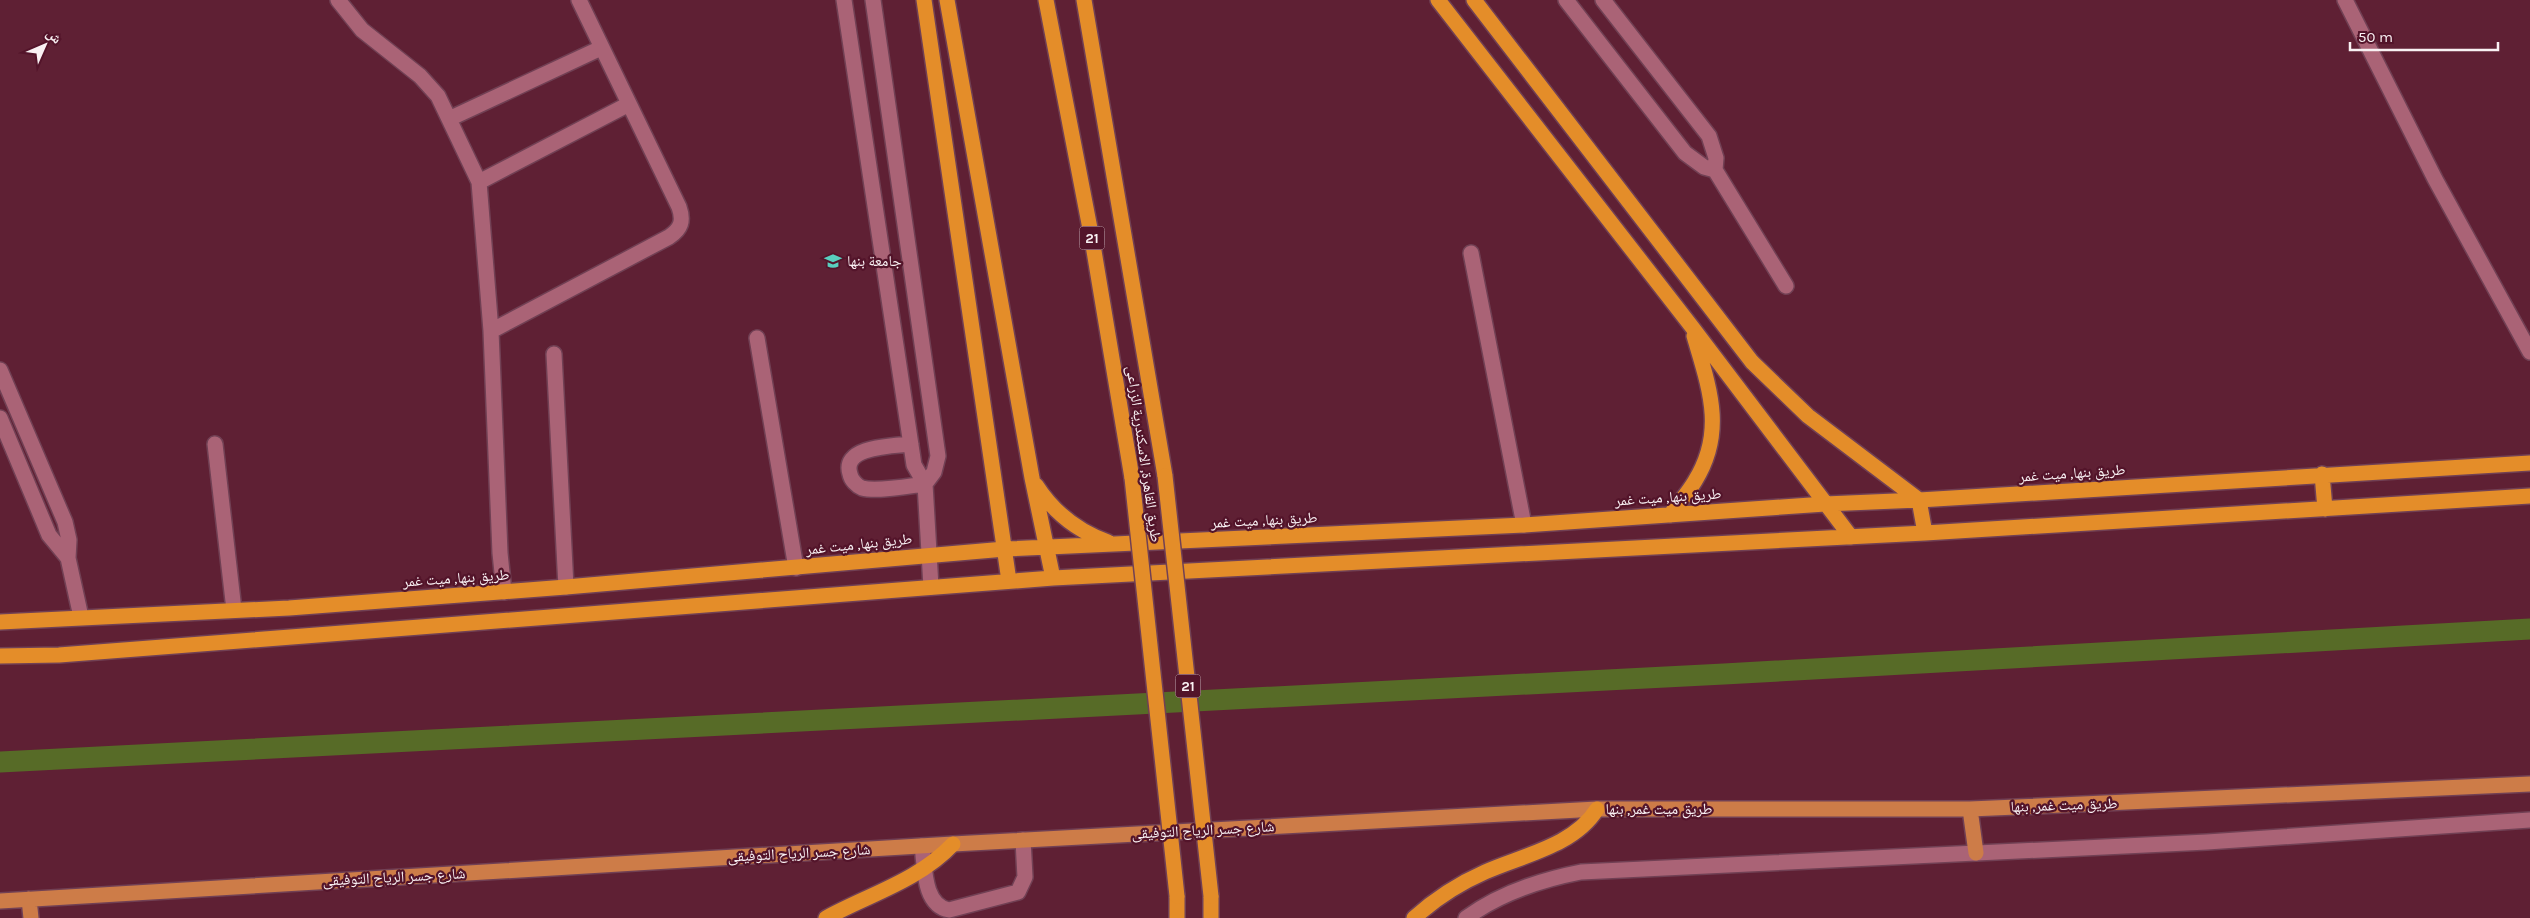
<svg xmlns="http://www.w3.org/2000/svg" width="2530" height="918" font-family="Karla,'Noto Naskh Arabic',sans-serif">
	<rect width="100%" height="100%" fill="#5f2034"/>
	<g fill="none" stroke-linecap="round" stroke-linejoin="round">
		<path stroke="#576b27" stroke-width="21" d="M0 762 1724 674 2530 629"/>
		<g stroke="#714054" stroke-width="18">
			<path id="minor" d="M338 0 362 30 420 76 438 96 479 182 491 331 500 553 504 592
				M844 0 914 465 925 484 931 587
				M873 0 938 456 934 472 925 484C909 486 877 492 862 488 857 486 851 480 850 474 841 446 893 446 911 444
				M1566 0 1685 153 1704 167 1715 170 1716 158 1709 136 1603 0
				M2345 0 2435 179 2530 352
				M451 118 601 48
				M1715 170 1786 286
				M479 182 629 104
				M1471 253 1524 525
				M491 331 669 237C681 229 684 221 679 207L579 0
				M757 338 796 568
				M554 354 566 587
				M0 370 65 522 69 540 68 558 81 617
				M0 418 49 535 68 558
				M215 444 234 610
				M922 846C925 867 923 905 949 910L1018 892 1025 877 1023 840
				M1466 918C1500 893 1540 880 1581 872L2207 842 2530 820"/>
		</g>
		<g stroke="#714054" stroke-width="18">
			<path id="major" d="M1970 809 1976 853
				M29 899 31 918
				M0 901 953 844 1597 809H1970L2530 784"/>
		</g>
		<g stroke="#714054" stroke-width="18">
			<path id="highway" d="M924 0 1009 581
				M947 0 1032 478 1053 578
				M1046 0 1092 239 1132 478
				M1084 0 1165 476
				M1438 0 1692 327 1851 537
				M1474 0 1752 362 1808 416 1919 500 1925 533
				M2322 474 2325 509
				M1036 485C1054 513 1077 531 1108 542
				M1670 515C1678 504 1688 493 1695 481 1726 431 1709 387 1694 336
				M0 622 289 608 566 587 1005 549 1524 525 1825 504 1919 500 2530 463
				M0 656 59 655 1053 578 1925 533 2530 496
				M1177 896V918
				M1211 896V918
				M826 918C870 894 918 881 953 844
				M1414 918C1435 899 1460 883 1485 872 1523 855 1574 846 1597 809"/>
		</g>
		<use href="#minor" stroke="#aa6376" stroke-width="15"/>
		<use href="#major" stroke="#cd7c48" stroke-width="15"/>
		<use href="#highway" stroke="#e48d29" stroke-width="15"/>
		<g stroke="#714054" stroke-width="18" stroke-linecap="butt">
			<path id="highway-bridge" d="M1165 476 1211 896
				M1132 478 1177 896"/>
		</g>
		<use href="#highway-bridge" stroke="#e48d29" stroke-width="15"/>
	</g>
	<defs>
		<g id="university-bare" transform="scale(1.35)"><path d="M0-5L7-2L0 1L-7-2ZM-4 1L0 2.5L4 1V4Q0 6-4 4Z" fill="#59cebe" stroke="#53142a" stroke-width="2.5" paint-order="stroke"/></g>
	</defs>
	<g fill-rule="evenodd">
		<use href="#university-bare" x="833" y="261"/>
	</g>
	<g text-anchor="middle" dominant-baseline="central" stroke-width="4.5" stroke-linejoin="round" paint-order="stroke">
		<g fill="#53142a" stroke="#c7afb7" stroke-width="1">
			<rect x="1079.5" y="226.5" width="25" height="23" rx="4"/>
			<rect x="1175.5" y="674.5" width="25" height="23" rx="4"/>
		</g>
		<g font-size="14" font-weight="bold" fill="#f9f1f3">
			<text x="1092" y="238">21</text>
			<text x="1188" y="686">21</text>
		</g>
		<g font-size="15" fill="#f9f1f3" stroke="#53142a" text-anchor="start">
			<text x="847" y="261">جامعة بنها</text>
		</g>
		<g font-size="15" fill="#f9f1f3" stroke="#53142a">
			<text transform="translate(1144 454) rotate(82)">طريق القاهرة, الاسكندرية الزراعى</text>
			<text transform="translate(2072 473) rotate(-4)">طريق بنها, ميت غمر</text>
			<text transform="translate(1668 497) rotate(-4)">طريق بنها, ميت غمر</text>
			<text transform="translate(1264 520) rotate(-3)">طريق بنها, ميت غمر</text>
			<text transform="translate(859 544) rotate(-6)">طريق بنها, ميت غمر</text>
			<text transform="translate(456 578) rotate(-4)">طريق بنها, ميت غمر</text>
			<text transform="translate(2064 805) rotate(-2)">طريق ميت غمر, بنها</text>
			<text x="1659" y="809">طريق ميت غمر, بنها</text>
			<text transform="translate(1203 830) rotate(-3)">شارع جسر الرياح التوفيقى</text>
			<text transform="translate(799 853) rotate(-3)">شارع جسر الرياح التوفيقى</text>
			<text transform="translate(394 877) rotate(-3)">شارع جسر الرياح التوفيقى</text>
		</g>
	</g>
	<g transform="translate(45 45) rotate(45)" stroke="#53142a" stroke-width="4" paint-order="stroke">
	<path d="M0-4L9 19L0 12L-9 19Z" fill="#f9f1f3"/>
	<text y="-8" font-size="14" font-weight="bold" text-anchor="middle" fill="#f9f1f3">ش</text>
	</g>
	<path d="M2350 42v8h148v-8" fill="none" stroke="#f9f1f3" stroke-width="2.5"/>
	<text x="2358" y="42" font-size="15" fill="#f9f1f3" stroke="#53142a" stroke-width="4" paint-order="stroke">50 m</text>
</svg>
